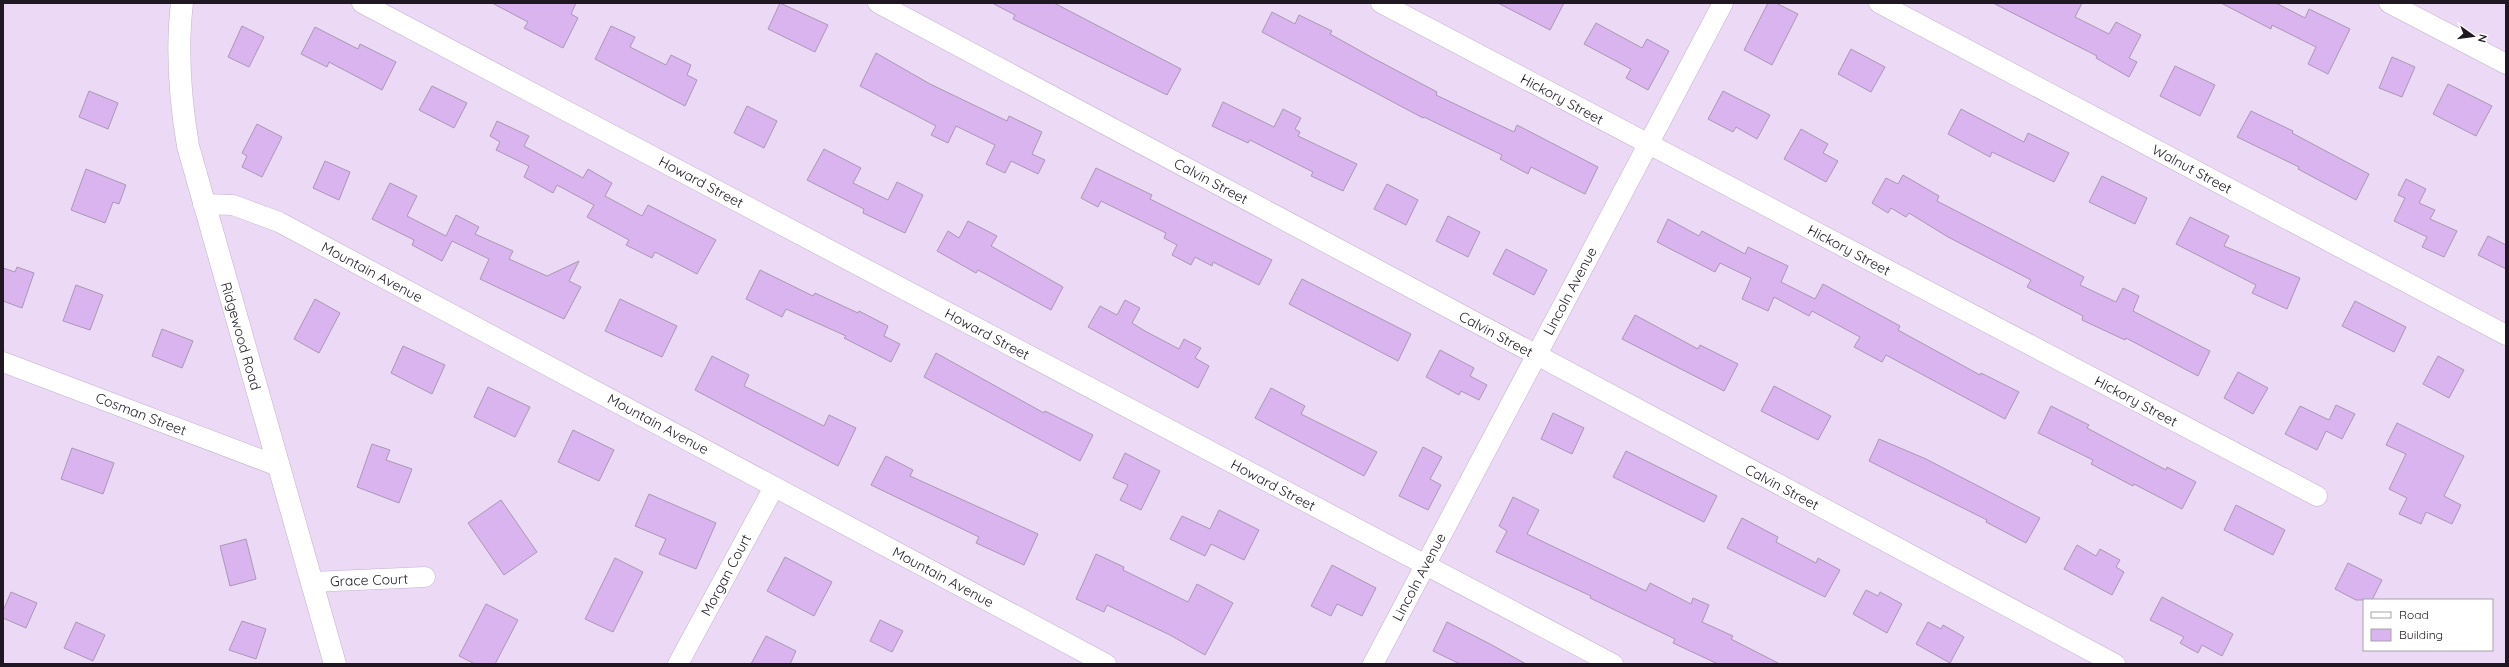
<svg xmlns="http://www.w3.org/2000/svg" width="2509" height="667" font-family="Quicksand,sans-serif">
	<rect width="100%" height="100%" fill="#ebd9f6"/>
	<path fill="#dab4ef" stroke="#a998b2" d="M492 3H576L571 14 578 18 563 48 524 28 528 22Z
		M780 3 828 25 815 52 768 29Z
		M992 3H1054L1181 69 1167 95 1013 19 1015 15Z
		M1498 3H1564L1550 30Z
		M1768 3H1776L1798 14 1772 65 1744 50Z
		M1993 3H2082L2075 17 2109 34 2116 22 2141 35 2129 58 2137 62 2129 77 2096 58 2097 56Z
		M2221 3H2276L2305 18 2309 9 2350 29 2328 74 2308 64 2316 47 2272 25 2271 29Z
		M1272 12 1295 24 1299 15 1332 31 1330 34 1373 58 1437 92 1436 95 1514 132 1517 125 1598 167 1585 194 1531 167 1528 174 1500 159 1502 155 1424 117 1423 118 1262 32Z
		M1596 23 1642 48 1647 39 1669 51 1648 90 1626 78 1631 69 1584 44Z
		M242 26 264 37 249 67 228 57Z
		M611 26 635 37 630 47 666 65 671 55 691 65 687 75 697 80 685 106 595 59Z
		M315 27 358 49 360 44 396 62 382 90 329 62 327 67 301 54Z
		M1851 49 1885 67 1871 92 1838 74Z
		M876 53 930 84 1007 121 1009 116 1042 132 1032 154 1045 160 1038 174 1011 161 1005 173 986 164 995 145 956 126 948 143 931 135 936 126 860 86Z
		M2392 57 2415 67 2402 97 2379 88Z
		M2175 66 2215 85 2200 116 2160 96Z
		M2448 84 2492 106 2476 136 2433 114Z
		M432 86 467 103 454 128 419 110Z
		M89 91 118 103 108 129 79 117Z
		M1723 91 1770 115 1757 139 1736 127 1733 132 1708 119Z
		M1223 102 1274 127 1283 109 1301 118 1295 129 1300 132 1298 136 1357 164 1343 191 1311 176 1313 172 1250 140 1248 143 1212 126Z
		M747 106 777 121 764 148 734 133Z
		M1961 109 2024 142 2028 133 2069 153 2054 182 1992 152 1990 157 1948 134Z
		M2251 111 2293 131 2292 133 2369 174 2356 200 2298 169 2299 167 2237 137Z
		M497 121 529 136 524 146 583 178 588 169 612 183 605 196 642 216 648 205 716 240 697 274 655 252 652 258 626 245 629 240 587 217 594 205 557 185 553 193 524 177 529 166 496 150 500 142 490 136Z
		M257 124 282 137 262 177 242 167 247 156 242 153Z
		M1801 129 1828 144 1823 153 1838 161 1826 182 1784 159Z
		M824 149 861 168 853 183 888 200 897 182 923 195 905 233 863 213 864 209 807 180Z
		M325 161 350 172 339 200 313 188Z
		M1096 168 1152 195 1150 199 1272 260 1259 285 1213 262 1212 266 1195 257 1191 265 1172 255 1177 245 1164 238 1166 233 1101 201 1098 207 1081 198Z
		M86 169 126 185 119 204 113 202 105 223 71 210Z
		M1903 175 1939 196 1937 201 2084 277 2080 285 2116 302 2123 288 2139 296 2133 311 2210 351 2198 376 2126 338 2125 340 2082 320 2083 316 2027 287 2031 280 1948 237 1909 213 1906 217 1891 208 1888 213 1872 203 1886 178 1898 184Z
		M2102 176 2147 198 2135 224 2089 202Z
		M2406 179 2426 189 2419 203 2435 210 2430 219 2457 231 2444 257 2422 247 2427 237 2394 221 2405 198 2398 195Z
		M390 183 417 196 407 216 446 236 456 215 479 227 475 234 513 251 509 259 547 276 579 261 569 281 581 287 564 319 480 279 489 259 452 241 442 261 412 245 414 240 372 219Z
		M1387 184 1418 200 1406 225 1374 209Z
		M1448 216 1480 232 1468 257 1436 241Z
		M2190 217 2229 236 2224 246 2300 278 2287 309 2252 293 2256 285 2176 244Z
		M1668 219 1699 236 1702 231 1745 254 1748 247 1788 266 1781 282 1815 299 1823 284 1900 326 1898 330 1980 375 1981 373 2019 392 2005 419 1886 355 1882 362 1854 347 1860 337 1812 311 1809 316 1774 297 1768 311 1742 299 1751 278 1720 263 1715 272 1657 242Z
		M968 221 997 236 991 246 1063 287 1051 310 978 270 976 273 937 251 948 231 959 238Z
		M2488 236 2506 245V269L2478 255Z
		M1506 249 1547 270 1534 295 1493 274Z
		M17 267 34 273 22 308 3 301V268L15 272Z
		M760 270 813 296 815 293 858 313 859 311 888 326 884 336 900 344 891 362 844 338 846 336 786 309 782 317 746 299Z
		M1302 279 1411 334 1398 361 1289 304Z
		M76 285 103 295 90 330 63 321Z
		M315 299 340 313 319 353 294 339Z
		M620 299 677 326 662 357 605 331Z
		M1125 300 1140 308 1132 323 1145 331 1179 349 1184 339 1201 348 1195 358 1209 366 1198 388 1088 327 1100 306 1117 315Z
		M2355 301 2406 327 2394 352 2342 326Z
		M1635 315 1698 349 1700 345 1738 364 1724 391 1622 339Z
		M162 329 193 341 182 368 152 356Z
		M403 346 445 365 432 394 391 373Z
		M1440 350 1474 368 1470 376 1487 385 1479 400 1461 391 1459 395 1426 377Z
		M936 353 1044 413 1045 411 1093 435 1080 461 924 377Z
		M712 356 749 375 744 386 824 426 829 415 856 428 838 466 695 390Z
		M2438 356 2464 370 2449 398 2423 384Z
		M2238 372 2268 388 2253 414 2224 398Z
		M1774 386 1831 416 1818 440 1761 411Z
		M488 387 530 407 515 437 474 417Z
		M1271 388 1305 406 1301 414 1377 452 1364 476 1255 418Z
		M2336 405 2355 414 2342 439 2326 431 2317 450 2285 434 2300 406 2329 420Z
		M2051 406 2089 425 2087 428 2166 470 2167 467 2196 482 2182 509 2134 484 2133 486 2091 464 2093 460 2038 433Z
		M1553 413 1584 428 1572 454 1541 439Z
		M2397 423 2464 456 2444 496 2461 505 2452 524 2426 512 2421 524 2399 514 2407 498 2389 489 2406 454 2386 445Z
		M573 430 614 450 599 481 558 462Z
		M1879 439 1926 459 2040 518 2026 543 1986 522 1987 520 1869 461Z
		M372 444 390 450 386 460 412 469 399 503 357 487Z
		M1423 447 1442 457 1430 479 1441 485 1428 510 1399 496Z
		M72 448 114 463 103 494 61 479Z
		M1626 451 1717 496 1704 522 1613 477Z
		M1125 453 1160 471 1141 510 1120 500 1128 485 1113 478Z
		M886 456 913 470 910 476 1038 534 1024 565 976 543 979 537 871 485Z
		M649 494 716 523 696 569 659 554 666 539 635 526Z
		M1513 497 1539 510 1527 534 1646 591 1650 583 1691 604 1693 598 1709 605 1702 622 1733 636 1731 639 1780 664H1718L1673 643 1675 639 1590 598 1591 596 1496 552 1507 531 1499 526Z
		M501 500 537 552 504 575 468 523Z
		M2236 505 2285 530 2273 555 2224 530Z
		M1219 510 1259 530 1244 560 1211 544 1205 556 1170 539 1182 516 1210 529Z
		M1742 518 1778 537 1776 542 1816 563 1818 558 1840 570 1825 597 1727 548Z
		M246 539 256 579 230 586 220 546Z
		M2077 545 2096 556 2100 549 2120 560 2116 567 2124 572 2112 595 2064 569Z
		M1096 554 1124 567 1123 570 1188 602 1197 584 1233 603 1205 655 1170 635 1107 605 1104 612 1076 599Z
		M785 557 832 582 814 616 767 591Z
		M615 558 643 572 613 632 585 619Z
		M2348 563 2382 580 2372 600H2356L2335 589Z
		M1332 565 1376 588 1362 616 1337 604 1331 616 1311 606Z
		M1866 590 1878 596 1880 592 1902 604 1887 633 1853 614Z
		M11 592 37 603 26 628 3 618V611Z
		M2162 597 2233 634 2222 656 2202 645 2198 653 2180 643 2184 637 2150 620Z
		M486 604 518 620 495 664H475L459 656Z
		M880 620 903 631 892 652 870 641Z
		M242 621 266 629 256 659 229 650Z
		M76 622 105 635 93 661 64 648Z
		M1447 622 1490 644 1526 664H1460L1433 651Z
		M1928 622 1941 629 1943 625 1964 637 1950 663 1916 644Z
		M766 636 796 651 790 664H751Z"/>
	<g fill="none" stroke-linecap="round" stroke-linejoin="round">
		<g stroke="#c2b1cc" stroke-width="21">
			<path id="minor" d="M362 3 1613 664
				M878 3 2115 664
				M1381 3 2317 496
				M1879 3 2506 335
				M2389 3 2506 64
				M203 204 233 205 279 222 1106 664
				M3 362 278 466
				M312 582 425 577
				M678 664 774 487
				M1373 664 1723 3"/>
		</g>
		<g stroke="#c2b1cc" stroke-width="23">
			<path id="secondary" d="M182 3C176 52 180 98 188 146L335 664"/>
		</g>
		<use href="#minor" stroke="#fff" stroke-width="20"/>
		<use href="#secondary" stroke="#fff" stroke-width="22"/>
	</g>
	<g text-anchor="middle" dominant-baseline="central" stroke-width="3.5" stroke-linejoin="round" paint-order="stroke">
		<g font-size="14" fill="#1f1822" stroke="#fff">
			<text transform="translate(1562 99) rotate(28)">Hickory Street</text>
			<text transform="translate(2192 169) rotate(28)">Walnut Street</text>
			<text transform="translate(1211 181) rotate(28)">Calvin Street</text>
			<text transform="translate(701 182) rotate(28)">Howard Street</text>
			<text transform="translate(1849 250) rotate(28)">Hickory Street</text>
			<text transform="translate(372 272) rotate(28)">Mountain Avenue</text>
			<text transform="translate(1570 291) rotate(-62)">Lincoln Avenue</text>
			<text transform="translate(987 334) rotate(28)">Howard Street</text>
			<text transform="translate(1496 334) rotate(28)">Calvin Street</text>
			<text transform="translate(241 336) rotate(74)">Ridgewood Road</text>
			<text transform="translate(2136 401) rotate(28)">Hickory Street</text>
			<text transform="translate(141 414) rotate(21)">Cosman Street</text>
			<text transform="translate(658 424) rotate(28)">Mountain Avenue</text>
			<text transform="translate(1273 485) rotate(28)">Howard Street</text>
			<text transform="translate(1782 487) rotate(28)">Calvin Street</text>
			<text transform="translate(726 575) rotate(-62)">Morgan Court</text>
			<text transform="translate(943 577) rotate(28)">Mountain Avenue</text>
			<text transform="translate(1419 577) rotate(-62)">Lincoln Avenue</text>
			<text transform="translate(369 580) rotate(-2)">Grace Court</text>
		</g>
	</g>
	<rect width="2509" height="667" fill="none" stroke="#1f1822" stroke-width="8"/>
	<rect x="2363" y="599" width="130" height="52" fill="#ffffff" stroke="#a5a3a7"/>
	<rect x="2371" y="612" width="20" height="6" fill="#ffffff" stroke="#a5a3a7"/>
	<text x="2399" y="619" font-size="12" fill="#1f1822">Road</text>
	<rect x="2371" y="629" width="20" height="12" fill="#dab4ef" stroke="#a5a3a7"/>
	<text x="2399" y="639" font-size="12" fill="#1f1822">Building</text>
	<g transform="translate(2473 36) rotate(104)" stroke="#ffffff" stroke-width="3" paint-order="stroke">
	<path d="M0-3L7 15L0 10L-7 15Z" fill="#1f1822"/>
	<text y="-6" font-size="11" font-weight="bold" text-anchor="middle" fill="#1f1822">N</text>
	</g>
</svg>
